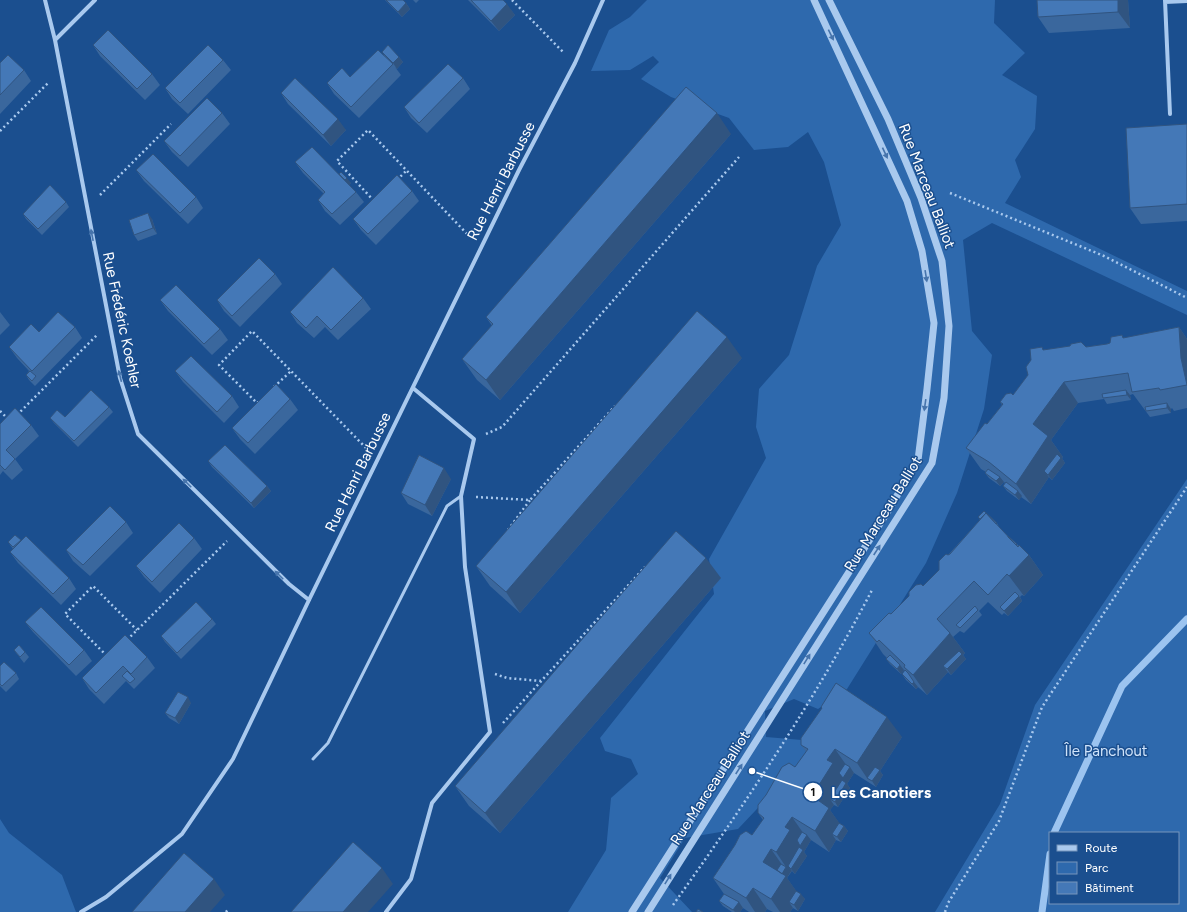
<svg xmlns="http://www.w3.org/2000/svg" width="1187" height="912" font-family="Figtree,sans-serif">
	<rect width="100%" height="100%" fill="#1b4f8f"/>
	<path fill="#2e69ad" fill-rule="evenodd" d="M647 0H995L994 23 1025 53 1002 75 1037 96 1035 129 1015 160 1021 177 1005 203 1187 291V315L992 223 963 240 972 331 992 355 984 409 957 493 926 563 847 689 818 709 794 699 765 711 766 737 802 740 809 750 792 772 738 829 685 838 660 878 692 912H568L606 850 611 798 638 774 631 759 605 751 600 738 714 594 709 559 766 458 756 427 759 389 789 355 817 266 841 225 824 162 808 132 788 147 754 150 729 118 671 97 641 79 659 62 653 56 630 70 591 71 609 30 630 17Z
		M1187 479V912H935L1000 804 1035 705ZM1050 833H1178V903H1050Z
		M0 819 9 833 62 875 76 912H0Z"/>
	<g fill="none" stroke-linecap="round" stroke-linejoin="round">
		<path stroke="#9cc4f0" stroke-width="7" d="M1054 833 1122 686 1187 619
			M1042 912 1050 854"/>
		<path stroke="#a9c9ee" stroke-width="2.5" stroke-dasharray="2 3" stroke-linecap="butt" d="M512 0 564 53
			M0 131 49 82
			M397 180 407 170
			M950 193 1104 256 1187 298
			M100 195 171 124
			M374 201 337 161 368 130 470 237
			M274 387 291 371
			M259 402 257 403 219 365 252 331 367 449
			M0 411 8 419
			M17 415 97 335
			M486 434 502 427 739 157
			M476 497 530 500 615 406
			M508 530 530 500
			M127 640 227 541
			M107 656 65 614 93 586 137 630
			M495 674 507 678 541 681
			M503 723 645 567
			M673 905C745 804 815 700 872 590
			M226 912 229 908
			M945 912 948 903 999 821 1042 707 1187 487"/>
		<path stroke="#a9c9ee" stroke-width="3" d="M313 759 328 743 447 506 461 496"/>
		<path stroke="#a9c9ee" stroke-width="4" d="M45 0 55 40 120 378 138 434 289 584 309 600
			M1165 0 1170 114
			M1165 2 1187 1
			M55 40 95 0
			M81 912 106 897 182 834 233 759 309 600 519 170 575 63 603 0
			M386 912 411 879 432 803 490 732 465 567 461 496 474 439 413 388"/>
		<path stroke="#a9c9ee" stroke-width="7" d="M632 912 888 511 918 460 927 389 934 323 922 251 907 201 814 0
			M648 912 932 463 944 398 949 326 942 261 921 198 888 119 829 0"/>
	</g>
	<path fill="#3a679d" d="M385 0H403L406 3 410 9 402 17Z
		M413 0H419L416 3Z
		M468 0H503L515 15 499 31Z
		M1037 0H1128L1130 28 1049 33 1038 17Z
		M93 45 152 74 160 85 145 100 100 56Z
		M382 52 399 57 403 62 397 69 395 67 401 75 359 118 334 94 327 83 350 77 384 55Z
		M223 60 231 70 188 114 172 99 165 88Z
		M0 63 24 70 31 81 0 114Z
		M463 78 470 89 427 133 411 118 404 107Z
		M281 93 346 130 331 146 288 104Z
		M222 113 230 124 188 167 172 152 164 141Z
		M1187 124V221L1141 224 1130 208Z
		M731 134 500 400 477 380 462 359 492 326 486 317Z
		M295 162 339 174 351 183 349 185 356 192 364 202 340 225 325 211 318 200 324 194 303 173Z
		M136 170 196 197 203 208 188 224 144 181Z
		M412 191 419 201 376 245 361 230 353 219Z
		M66 202 69 207 42 235 26 219 23 214Z
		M152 219 157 234 138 241 134 235Z
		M275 274 282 284 240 327 224 311 217 300Z
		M363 298 371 309 338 340 325 327 314 338 297 323 290 312Z
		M160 300 220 329 228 340 212 355 168 311Z
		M0 312 10 325 0 335Z
		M75 327 82 338 35 386 29 380 26 375 29 371 17 358 9 347 39 332Z
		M1179 327 1187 339V408L1174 411 1172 408 1171 409V413L1150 417 1133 394 1130 395 1131 400 1107 404 1104 399 1078 403 1051 440 1063 457 1062 458 1065 463 1052 480 1049 477 1031 504 1021 497 1019 500 1007 491 1003 486 1005 483 1004 482 1000 486 989 478 985 473 986 472 981 469 966 448 987 424 1002 405 1000 402 1013 395 1028 375 1043 350 1086 347 1107 344 1124 338Z
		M742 358 520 613 490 586 476 566Z
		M175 371 232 396 239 407 224 423 183 382Z
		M290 399 298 410 255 454 240 439 232 428Z
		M109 407 113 412 78 447 54 423 50 418 65 417Z
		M0 424 31 425 39 436 15 459 23 470 12 480 3 471 0 475Z
		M208 461 267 486 271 491 254 508 212 467Z
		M451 479 432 516 408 504 401 493Z
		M978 517 997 523 1000 529 1008 537 1017 544 1019 546 1029 555 1043 575 1024 596 1022 595 1020 597 1022 601 1008 616 1004 613 1002 615 988 602 979 611 982 615 964 633 960 631 953 637 965 653 963 655 966 659 951 675 948 672 927 695 918 687 916 689 906 680 902 674 905 671 904 670 901 674 890 664 886 659 887 658 883 654 869 633 923 586 939 570 948 555 980 520Z
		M126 522 133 533 90 576 73 561 66 550Z
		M194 538 202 549 160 593 144 577 136 566Z
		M21 540 69 578 76 589 61 605 18 563 10 552 13 549 8 542Z
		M721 578 500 833 469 806 455 786Z
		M212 619 216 624 181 659 165 642 161 636Z
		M25 622 84 650 92 661 76 676 33 632Z
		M14 650 25 652 29 657 24 663Z
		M147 657 155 668 134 689 126 681 104 704 89 689 82 678Z
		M0 666 16 673 19 679 6 692 0 686Z
		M191 703 179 724 169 718 165 713Z
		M902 737 880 771 883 775 876 787 854 773 847 784 850 788 838 807 834 805 830 810 839 823 844 826 848 831 841 842 836 840 829 852 811 840 804 852 807 856 795 874 792 871 787 878 796 891 805 899 798 911 793 908 790 912H773L767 909 765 912H749L743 908 740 912H732L723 906 719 901 724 894 713 878 752 835 763 820 758 813 795 767 806 752 801 745Z"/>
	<path fill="#305480" d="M1118 0H1128L1130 28 1118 12Z
		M406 3 410 9 402 17 398 12Z
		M507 4 515 15 499 31 491 21Z
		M399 57 403 62 397 69 393 63Z
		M717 113 731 134 500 400 486 380Z
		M338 119 346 130 331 146 323 135Z
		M347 178 351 183 348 186 344 181Z
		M148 213 152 219 157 234 153 228Z
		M1179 327 1187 339V384L1181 358Z
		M727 337 742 358 520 613 506 592Z
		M1064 382 1078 403 1051 440 1063 457 1062 458 1065 463 1052 480 1048 475 1044 471 1049 477 1031 504 1016 484 1033 424Z
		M1126 390 1130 395 1131 400 1127 395Z
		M1167 403 1171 409V413L1167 408Z
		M444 468 451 479 432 516 425 505Z
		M1000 477 1004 482 1000 486 996 481Z
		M267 486 271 491 254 508 251 503Z
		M1018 491 1022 496 1019 500 1015 495Z
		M1029 555 1043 575 1024 596 1009 576Z
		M706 558 721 578 500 833 485 813Z
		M1019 596 1022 601 1008 616 1004 611Z
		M950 633 965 653 963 655 966 659 951 675 947 669 943 666 948 672 927 695 913 675Z
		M900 665 904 670 901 674 897 669Z
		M914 682 918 687 916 689 912 684Z
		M188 697 191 703 179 724 175 718Z
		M887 717 902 737 880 771 883 775 876 787 872 781 867 778 857 763Z
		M835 749 849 769 850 767 854 773 847 784 850 788 838 807 835 802 830 799 834 805 830 810 843 828 844 826 848 831 841 842 837 837 832 834 836 840 829 852 815 831 812 796 827 760Z
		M792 817 806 837 807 835 811 840 804 852 807 856 795 874 791 869 788 866 792 871 790 873 776 852 785 827Z
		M771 849 785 869 786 867 790 873 787 878 800 896 801 894 805 899 798 911 794 905 789 902 793 908 790 912H780L771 899 763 862V850Z
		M382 868 393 884 368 912H343Z
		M214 879 225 895 210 912H185Z
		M753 888 767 909 765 912H755L746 898Z
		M739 902 743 908 740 912H735L733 910Z"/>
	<path fill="#4478b7" stroke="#305480" d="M386 0H403L406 3 398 12Z
		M471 0H503L507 4 491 21Z
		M1037 0H1118V12L1038 17Z
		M108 30 152 74 137 89 93 45Z
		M208 45 223 60 180 103 165 88Z
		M388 45 399 57 393 63 382 52Z
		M378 50 393 64 351 107 327 83 342 68 350 77Z
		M8 55 24 70 0 95V63Z
		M448 64 463 78 419 123 404 107Z
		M295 78 338 119 323 135 281 93Z
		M686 87 717 113 486 380 462 359 493 324 486 317Z
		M207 98 222 113 180 156 164 141Z
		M1187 124V204L1130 208 1126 128Z
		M312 147 356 192 332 214 318 200 325 192 295 162Z
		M153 154 196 197 180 213 136 170Z
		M341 172 347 178 345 180 339 174Z
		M397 175 412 191 368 234 353 219Z
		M50 185 66 202 38 229 23 214Z
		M148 213 153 228 134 235 129 220Z
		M259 258 275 274 232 316 217 300Z
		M333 267 363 298 331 330 317 316 306 328 290 312Z
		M176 285 220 329 204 344 160 300Z
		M697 311 727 337 506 592 476 566Z
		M58 312 75 327 32 371 9 347 31 324 39 332Z
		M1179 327 1181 358 1187 385 1160 390 1159 388 1132 392 1128 373 1064 382 1033 424 1048 436 1016 484 989 462 966 448 985 423 987 424 1003 404 1000 402 1006 394 1011 393 1013 395 1028 375 1026 367 1031 360 1030 349 1042 347 1043 350 1070 346 1071 344 1081 342 1086 347 1107 344 1110 343 1111 337 1122 335 1123 338Z
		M191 356 232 396 217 412 175 371Z
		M30 371 36 376 32 381 26 375Z
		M276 384 290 399 248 443 232 428Z
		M91 390 109 407 74 441 50 418 57 410 65 417Z
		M1126 390 1127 395 1103 398 1102 394Z
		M1167 403V408L1146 411 1145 407Z
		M15 408 31 425 6 450 15 459 5 470 0 465V424Z
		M225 445 267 486 251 503 208 461Z
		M1057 454 1061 458 1048 475 1044 471Z
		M419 455 444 468 425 505 401 493Z
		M988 469 1000 477 996 481 985 473Z
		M1006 482 1018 491 1015 495 1003 486Z
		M110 506 126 522 83 565 66 550Z
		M984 511 997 523 996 524 986 513 980 519 978 517Z
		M986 513 1018 547 1019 545 1029 555 1009 576 1007 574 988 595 974 581 937 619 950 633 913 675 904 667 905 665 879 640 877 642 869 633 889 613 891 614 909 596V592L916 585 921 584 923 586 939 570V561L946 554 948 555 950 554Z
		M179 523 194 538 152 582 136 566Z
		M676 531 706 558 485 813 455 786Z
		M15 535 21 540 13 547 8 542Z
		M26 536 69 578 53 594 10 552Z
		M1008 536 1017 544 1016 545 1008 537Z
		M1015 592 1019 596 1004 611 1000 607Z
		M196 602 212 619 177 653 161 636Z
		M975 606 978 610 960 628 956 625Z
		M41 607 84 650 69 665 25 622Z
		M125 635 147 657 131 674 123 666 96 693 82 678Z
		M19 645 25 652 20 657 14 650Z
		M959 651 962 654 947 669 943 666Z
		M890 655 900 665 897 669 886 659Z
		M4 662 16 673 2 686 0 684V666Z
		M905 670 908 673 914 682 912 684 902 674Z
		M127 671 135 679 130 683 122 676Z
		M836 683 887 717 857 763 835 749 827 760 833 763 812 796 829 808 815 831 792 817 785 827 790 830 777 851 776 852 771 849 763 862 786 876 771 899 753 888 746 898 713 878 735 845 740 835 746 831 752 835 764 818 758 813V805L766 795 782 767 789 763 795 767 808 749 801 745V738L822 708 821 707Z
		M178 692 188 697 175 718 165 713Z
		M845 764 850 767 843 778 839 773Z
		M875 767 880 770 872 781 867 778Z
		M842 780 846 783 835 802 830 799Z
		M839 823 844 826 837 837 832 834Z
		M802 832 807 835 800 846 797 840Z
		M353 842 382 868 343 912H291Z
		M799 847 803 850 791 869 788 866Z
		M184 853 214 879 185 912H132Z
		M781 864 786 867 782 874 777 870Z
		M796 891 801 894 794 905 789 902Z
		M724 894 739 902 733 910 719 901Z
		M698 909 703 912H696Z"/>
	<defs><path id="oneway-solid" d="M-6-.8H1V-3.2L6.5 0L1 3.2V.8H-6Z"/></defs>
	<g fill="#4674ac">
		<use href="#oneway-solid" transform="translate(831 35) rotate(64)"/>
		<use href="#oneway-solid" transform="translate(885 153) rotate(65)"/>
		<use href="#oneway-solid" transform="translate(92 235) rotate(-101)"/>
		<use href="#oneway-solid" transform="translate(926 276) rotate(81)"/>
		<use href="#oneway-solid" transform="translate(120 376) rotate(-104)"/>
		<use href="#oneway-solid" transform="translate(925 405) rotate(98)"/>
		<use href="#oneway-solid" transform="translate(187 483) rotate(-135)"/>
		<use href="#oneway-solid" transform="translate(877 550) rotate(-57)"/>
		<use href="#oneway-solid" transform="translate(279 575) rotate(-135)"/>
		<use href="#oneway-solid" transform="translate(807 659) rotate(-58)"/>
		<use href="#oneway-solid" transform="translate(739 769) rotate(-57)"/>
		<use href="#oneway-solid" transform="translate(668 879) rotate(-58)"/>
	</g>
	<g text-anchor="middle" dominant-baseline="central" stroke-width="3" stroke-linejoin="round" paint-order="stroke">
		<g font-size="15" fill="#fff" stroke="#1b4f8f">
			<text transform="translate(501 181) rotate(-63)">Rue Henri Barbusse</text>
			<text transform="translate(927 186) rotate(69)">Rue Marceau Balliot</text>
			<text transform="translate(122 320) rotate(78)">Rue Frédéric Koehler</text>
			<text transform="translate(358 472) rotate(-64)">Rue Henri Barbusse</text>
			<text transform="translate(883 514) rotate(-58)">Rue Marceau Balliot</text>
			<text transform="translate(710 788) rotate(-57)">Rue Marceau Balliot</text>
		</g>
		<g font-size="15" fill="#cfe3fa" stroke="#1b4f8f">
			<text x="1106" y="751">Île Panchout</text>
		</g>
	</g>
	<path fill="none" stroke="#fff" stroke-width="1.5" d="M752 771L813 792"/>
	<g fill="#fff" stroke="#1b4f8f" stroke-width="1.5">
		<circle cx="752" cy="771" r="4"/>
		<circle cx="813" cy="792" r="10"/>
	</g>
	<g font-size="12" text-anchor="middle" font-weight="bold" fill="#111">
		<text x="813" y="796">1</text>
	</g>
	<g font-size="16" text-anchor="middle" font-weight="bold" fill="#fff" stroke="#1b4f8f" stroke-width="3" stroke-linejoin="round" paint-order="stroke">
		<text x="881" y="798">Les Canotiers</text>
	</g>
	<rect x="1049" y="832" width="130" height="72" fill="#1b4f8f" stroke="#7695bc"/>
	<rect x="1057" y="845" width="20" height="6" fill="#a9c9ee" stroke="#7695bc"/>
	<text x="1085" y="852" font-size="12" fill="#ffffff">Route</text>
	<rect x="1057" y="862" width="20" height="12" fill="#2e69ad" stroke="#7695bc"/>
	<text x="1085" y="872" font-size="12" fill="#ffffff">Parc</text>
	<rect x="1057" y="882" width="20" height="12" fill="#4478b7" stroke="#7695bc"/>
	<text x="1085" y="892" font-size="12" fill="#ffffff">Bâtiment</text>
</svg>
